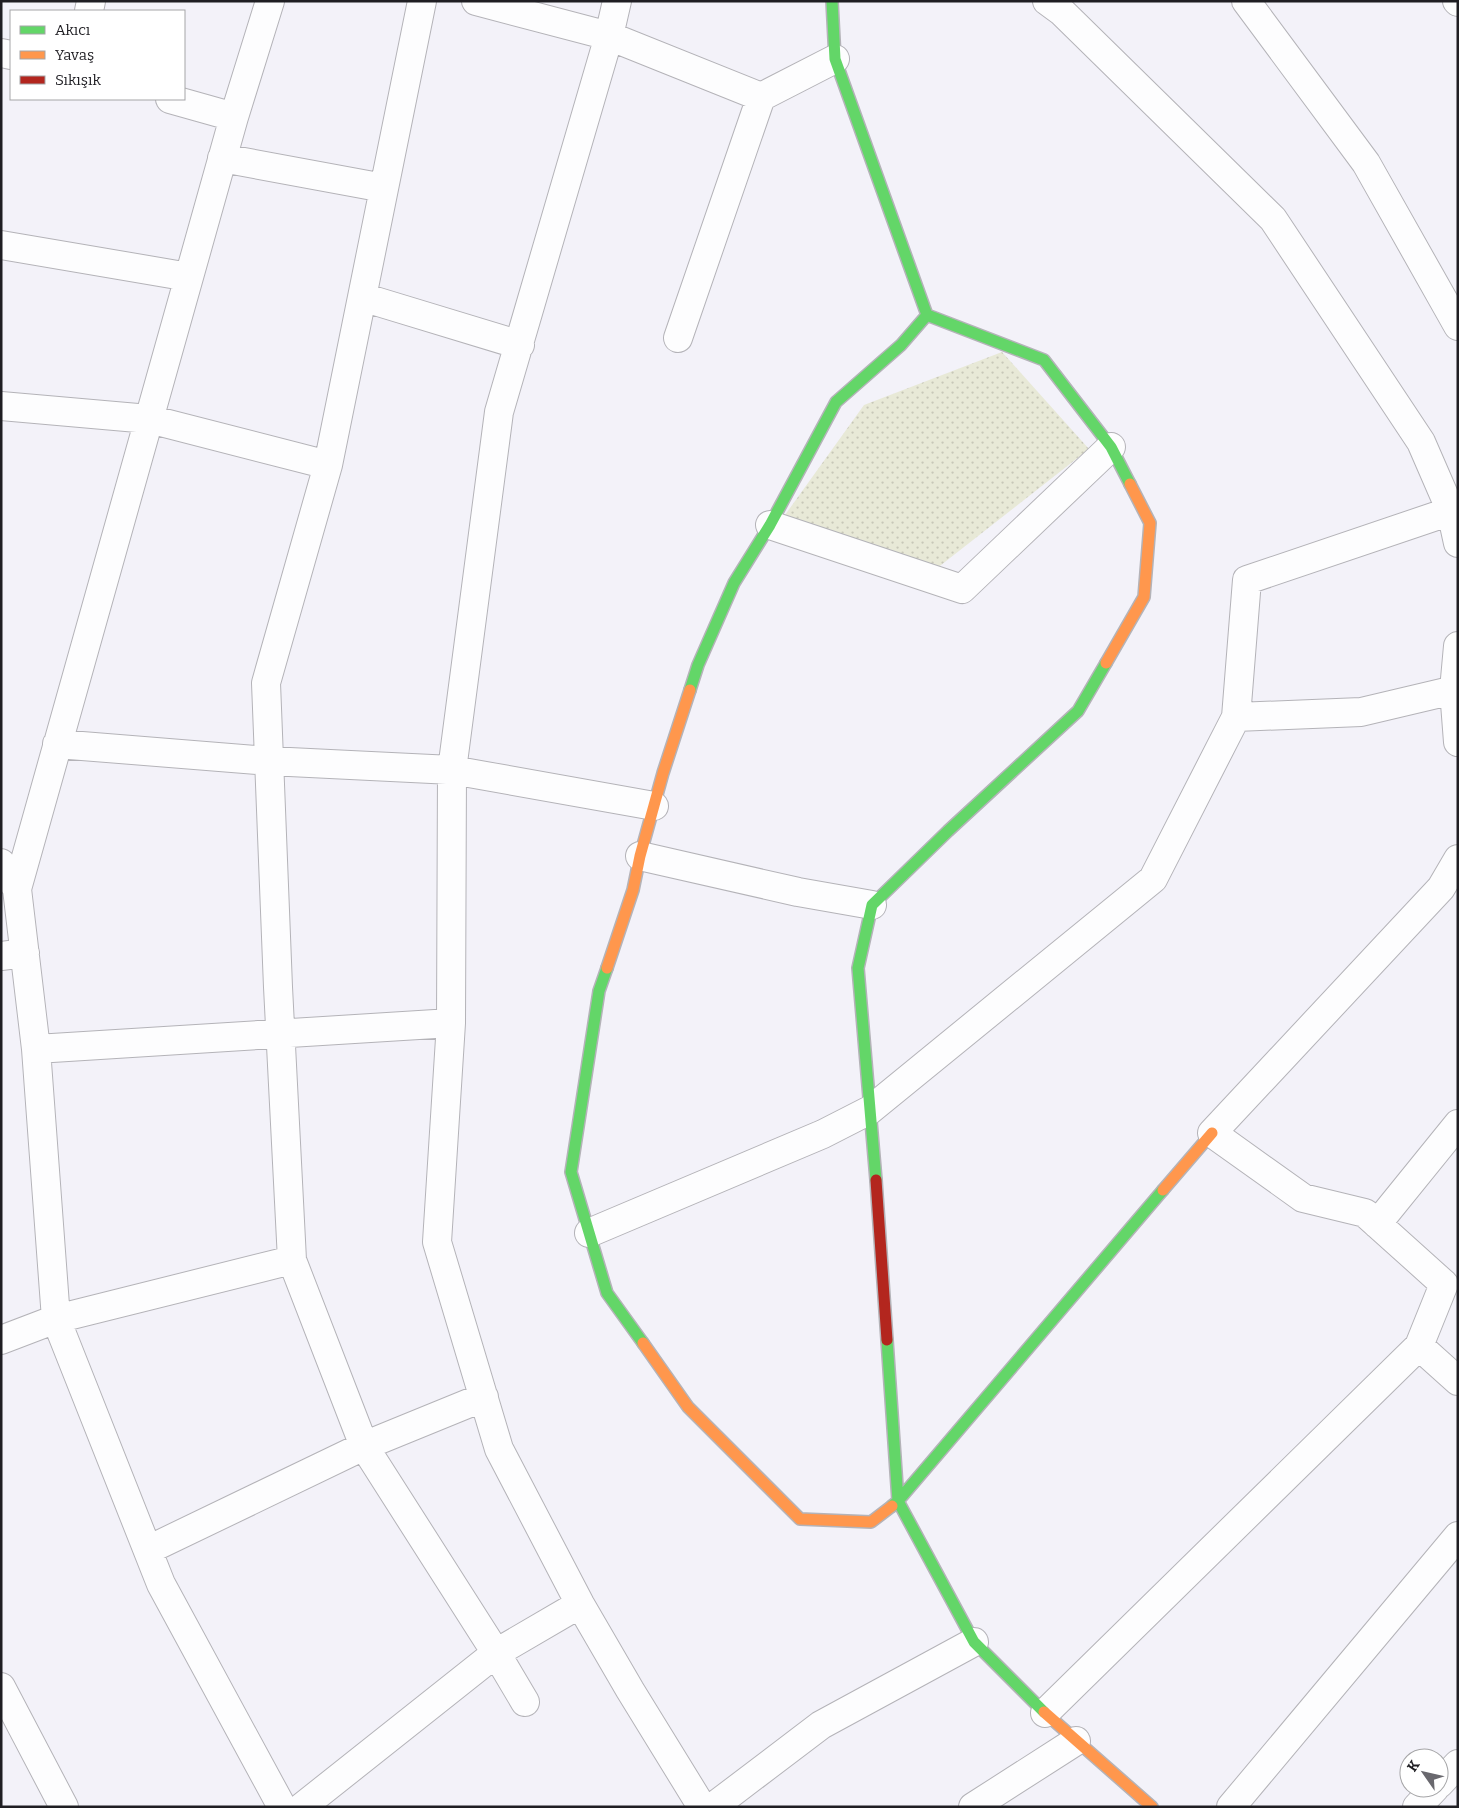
<svg xmlns="http://www.w3.org/2000/svg" width="1459" height="1808" font-family="Bitter,serif">
	<defs>
		<pattern id="park-dots" width="8" height="8" patternUnits="userSpaceOnUse" patternTransform="scale(1.25)"><rect width="8" height="8" fill="#e8e9d7"/><path d="M2 2h.1M6 6h.1" fill="none" stroke="#c7c7b8" stroke-width="1.8" stroke-linecap="round"/></pattern>
	</defs>
	<rect width="100%" height="100%" fill="#f3f2f9"/>
	<path fill="url(#park-dots)" d="M1002 352 1089 449 936 569 785 515 864 405Z"/>
	<g fill="none" stroke-linecap="round" stroke-linejoin="round">
		<g stroke="#b4b3b8" stroke-width="30">
			<path id="street" d="M422 1 328 465 266 683 278 987 292 1260 364 1446 496 1653 525 1702
				M476 1 609 36 761 97 835 59
				M617 1 609 36 499 412 452 770 451 1023 437 1242 499 1449 580 1604 630 1690 702 1807
				M1047 1 1062 12 1273 219 1421 442 1451 511 1458 543
				M1246 1 1366 163 1458 326
				M1457 1 1458 2
				M89 11 91 1
				M1 53 11 55
				M170 99 234 117
				M222 158 384 188
				M1 245 189 277
				M362 297 520 345
				M678 338 761 97
				M1 406 149 419 328 465
				M770 525 962 589 1111 447
				M1458 646 1454 690 1458 742
				M1236 717 1361 712 1454 690
				M57 744 269 761 452 770 654 806
				M640 856 798 892 872 905
				M1458 859 1441 888 1212 1133 1303 1198 1365 1213 1444 1284 1419 1346 1458 1381
				M1 863 17 889 36 1049 56 1319 161 1584 282 1807
				M17 889 234 117 270 1
				M1 956 25 953
				M36 1049 451 1023
				M1377 1224 1458 1124
				M589 1233 823 1134 870 1110 1153 879 1236 717 1247 580 1451 511
				M1 1340 56 1319 292 1260
				M148 1550 364 1446 484 1397
				M1 1687 64 1807
				M1045 1713 1419 1346
				M1439 1784 1458 1764
				M302 1807 496 1653 580 1604
				M713 1807 821 1725 974 1642
				M973 1807 1076 1741
				M1231 1807 1458 1536
				M1417 1807 1435 1788"/>
		</g>
		<g stroke="#b4b3b8" stroke-width="14">
			<path id="fast" d="M832 1 835 59 927 315 1044 360 1111 447 1130 484
				M690 690 698 665 734 583 770 525 836 402 901 345 927 315
				M607 968 599 991 571 1172 607 1293 643 1343
				M876 1180 858 968 872 905 948 831 1078 711 1106 663
				M887 1340 898 1501 974 1642 1044 1712
				M892 1506 898 1501 1163 1190"/>
		</g>
		<g stroke="#b4b3b8" stroke-width="14">
			<path id="slow" d="M1106 663 1144 597 1150 523 1130 484
				M607 968 633 890 640 856 663 773 690 690
				M1163 1190 1212 1133
				M643 1343 688 1407 800 1519 871 1522 892 1506
				M1044 1712 1152 1807"/>
		</g>
		<g stroke="#b4b3b8" stroke-width="14">
			<path id="jam" d="M876 1180 887 1340"/>
		</g>
		<use href="#street" stroke="#fdfdfe" stroke-width="28"/>
		<use href="#fast" stroke="#63d668" stroke-width="11"/>
		<use href="#slow" stroke="#ff974d" stroke-width="11"/>
		<use href="#jam" stroke="#b3261e" stroke-width="11"/>
	</g>
	<rect width="1459" height="1808" fill="none" stroke="#1f1e23" stroke-width="5"/>
	<rect x="10" y="10" width="175" height="90" fill="#ffffff" stroke="#a5a5a7"/>
	<rect x="20" y="26" width="25" height="8" fill="#63d668" stroke="#a5a5a7"/>
	<text x="55" y="35" font-size="15" fill="#1f1e23">Akıcı</text>
	<rect x="20" y="51" width="25" height="8" fill="#ff974d" stroke="#a5a5a7"/>
	<text x="55" y="60" font-size="15" fill="#1f1e23">Yavaş</text>
	<rect x="20" y="76" width="25" height="8" fill="#b3261e" stroke="#a5a5a7"/>
	<text x="55" y="85" font-size="15" fill="#1f1e23">Sıkışık</text>
	<g transform="translate(1424 1773) rotate(304)"><circle r="24" fill="#ffffff" stroke="#a5a5a7"/>
	<path d="M0-4L9 19L0 12L-9 19Z" fill="#69686e"/>
	<text y="-8" font-size="14" font-weight="bold" text-anchor="middle" fill="#1f1e23">K</text>
	</g>
</svg>
